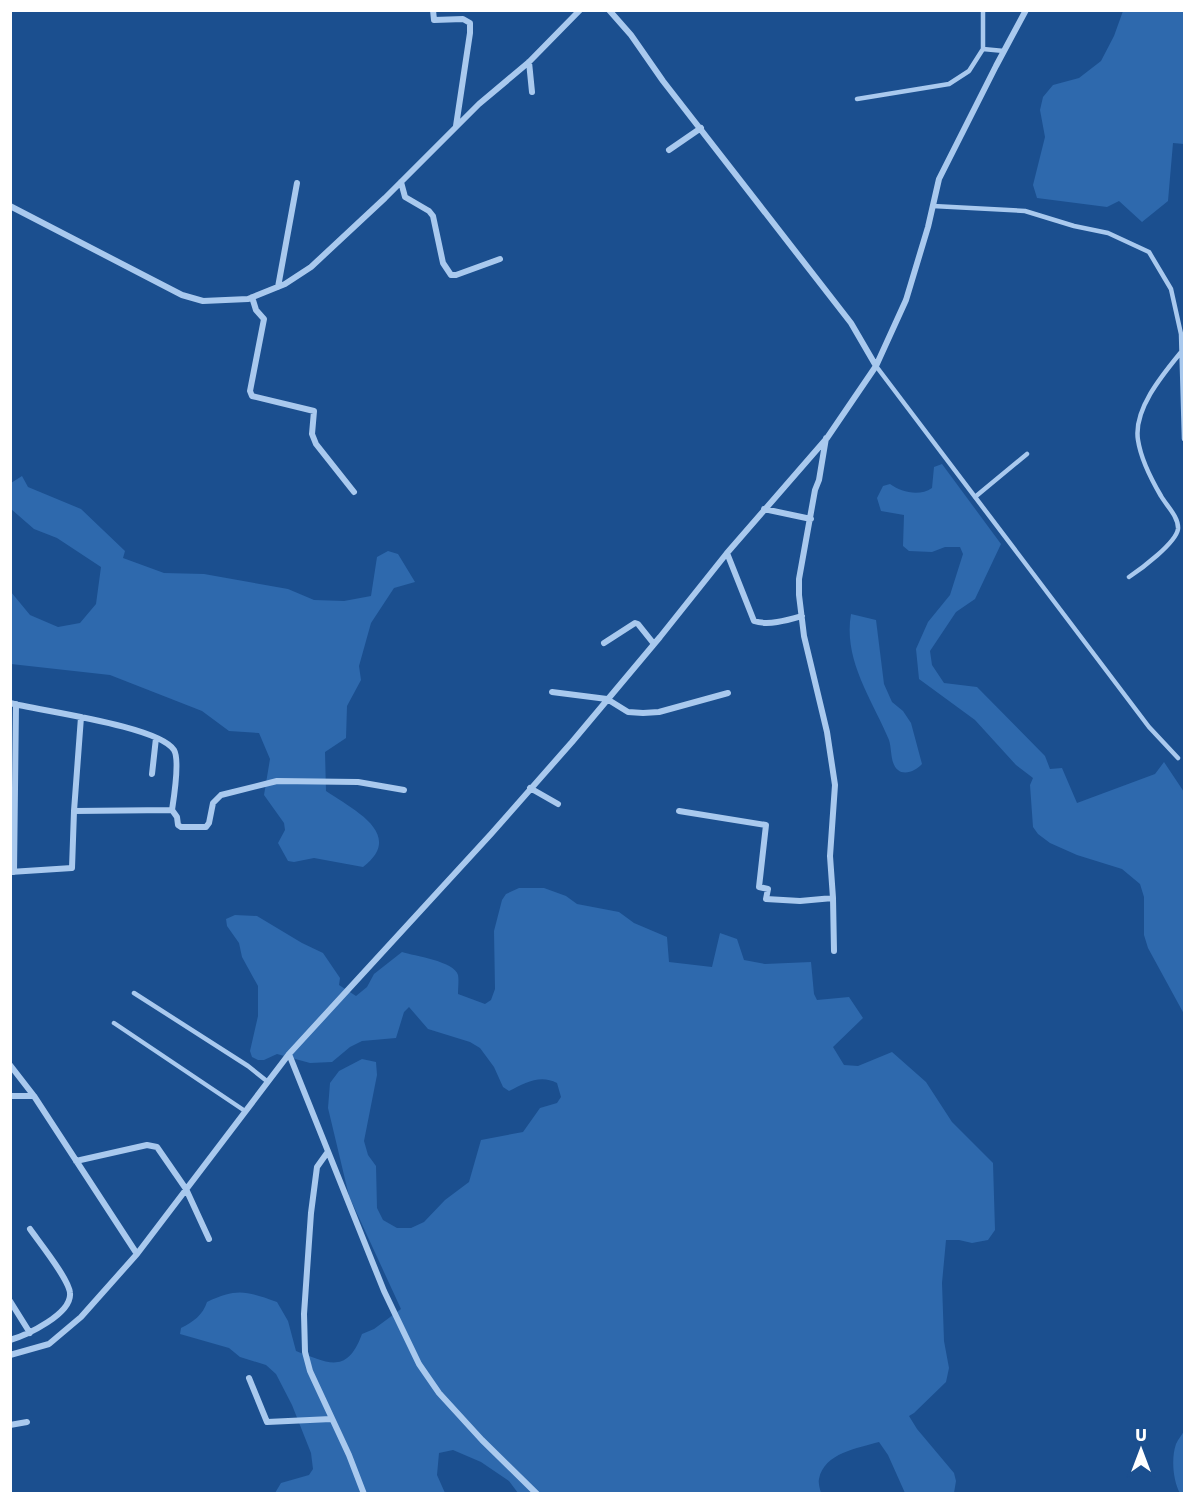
<svg xmlns="http://www.w3.org/2000/svg" width="1195" height="1504" font-family="Rubik,sans-serif">
	<rect width="100%" height="100%" fill="#1b4f8f"/>
	<path fill="#2e69ad" d="M1123 11H1184V144L1173 143 1168 201 1142 222 1119 201 1107 207 1037 198 1033 185 1045 137 1040 110 1043 97 1053 85 1079 78 1101 61 1114 36Z
		M942 464 1001 544 975 599 956 612 930 651 932 665 944 683 977 687 1045 756 1050 769 1062 768 1077 803 1155 774 1164 762 1184 792V1014L1148 948 1144 935V897L1140 884 1122 869 1077 855 1050 843 1038 834 1033 827 1030 785 1033 778 1016 765 975 720 919 679 916 649 928 622 950 595 963 554 960 547H945L932 552 909 551 903 546 904 515 881 511 877 498 883 486 890 484C901 492 919 497 932 488L934 467Z
		M22 476 28 487 81 509 125 551 123 558 164 573 204 574 288 589 314 600 344 601 371 596 377 557 388 551 398 554 415 582 394 588 371 623 359 666 361 680 347 706 346 738 325 752 326 791C352 809 406 834 363 867L314 858 294 862 288 861 278 843 285 830 284 823 264 795 270 759 259 733 229 731 202 711 110 675 11 664V592L30 615 58 627 80 623 96 604 101 567 57 538 34 529 11 509V483Z
		M851 614 876 620 884 684 892 702 903 711 911 723 922 764C917 770 905 776 898 770 890 764 892 749 889 740 872 699 843 660 851 614Z
		M519 888H544L566 896 577 904 619 912 634 923 667 937 669 962 712 967 720 933 737 939 744 960 765 964 811 962 814 994 817 1000 849 997 863 1018 833 1047 844 1065 858 1066 892 1052 926 1082 952 1122 993 1163 995 1230 988 1240 972 1243 959 1240H946L942 1283 944 1341 949 1368 946 1382 914 1413 909 1416 917 1429 954 1473 956 1481 954 1493H905L888 1455 879 1442C858 1448 824 1453 819 1479 818 1483 820 1489 821 1493H518L509 1481 481 1462 453 1450 439 1453 437 1475 445 1493H275L281 1483 309 1475 313 1469 311 1453 292 1405 276 1374 266 1365 240 1357 229 1348 180 1334 181 1328C193 1322 203 1315 207 1302 237 1288 246 1291 277 1302L288 1321 296 1351C328 1363 347 1375 362 1334L374 1329 401 1309 349 1196 328 1108 330 1083 339 1071 362 1059 376 1062 377 1075 364 1141 368 1155 376 1166 377 1208 383 1220 397 1228H411L424 1222 445 1200 469 1182 481 1140 523 1132 540 1108 557 1103 561 1097 557 1083C540 1074 525 1083 509 1091L503 1087 494 1067 480 1048 470 1042 428 1029 409 1007 404 1012 396 1038 362 1041 350 1047 332 1062 310 1063 277 1054 264 1060H258L252 1057 250 1051 258 1016V986L242 957 239 943 227 926 226 919 235 915 257 916 302 943 323 953 340 978 339 985 356 996 367 987 374 974 402 952C414 956 454 961 458 975 459 980 458 988 458 994L485 1004 491 1000 495 989 494 931 502 900 506 894Z
		M1184 1431V1493H1180C1173 1481 1171 1458 1176 1444 1178 1439 1182 1435 1184 1431Z"/>
	<g fill="none" stroke-linecap="round" stroke-linejoin="round">
		<path stroke="#a9c9ee" stroke-width="4.5" d="M983 49V10
			M857 99 949 84 969 71 983 49 1004 51
			M933 206 1025 211 1074 226 1108 233 1149 252 1171 289 1181 334 1184 439
			M876 366 1149 727 1178 758
			M975 497 1027 454
			M1129 577C1141 569 1176 543 1178 529 1179 517 1166 505 1161 496 1151 479 1141 460 1138 440 1133 409 1164 373 1182 351
			M134 993 248 1066 268 1082
			M114 1023 245 1111"/>
		<path stroke="#a9c9ee" stroke-width="6" d="M433 10 434 20 463 19 470 23V33L456 126
			M609 10 631 35 663 81 851 323 876 366
			M529 62 532 92
			M669 150 701 128
			M401 182 405 197 429 211 433 216 443 263 451 275H456L500 259
			M10 206 182 295 203 301 248 299 285 284 311 267 385 198 479 104 529 62 580 10
			M278 287 297 183
			M252 297 256 310 264 319 250 391 252 396 314 411 312 434 316 444 354 492
			M826 438 819 480 815 490 799 579V595L804 636 827 732 835 785 830 856 833 898 834 951
			M764 509 811 519
			M727 553 754 621C768 626 788 620 802 616
			M604 643 635 623 638 624 654 644
			M552 692 607 699 628 712 643 713 659 712 728 693
			M10 703C41 711 159 726 174 750 180 760 174 797 172 810L74 811 72 868 10 872
			M152 774 156 738
			M530 788 558 804
			M172 810 177 817 178 825 181 827H206L209 823 213 803 221 795 277 781 358 782 404 790
			M74 811 81 717
			M679 811 766 825 759 887 768 889 766 899 800 901 833 898
			M14 872 16 704
			M289 1054 384 1291 419 1364 439 1393 482 1440 537 1494
			M10 1065 34 1096
			M10 1096H34L137 1254
			M327 1153 317 1167 311 1213 304 1314 305 1352 310 1371 349 1455 364 1494
			M76 1161 147 1145 157 1147 186 1189 209 1239
			M10 1301 30 1333
			M10 1340C27 1335 72 1314 70 1293 69 1279 39 1242 30 1229
			M10 1355 49 1344 81 1317 137 1254 289 1054 491 834 572 742 660 637 727 553 827 438 876 366 906 300 928 227 939 179 996 66 1026 10
			M249 1378 267 1422 331 1419
			M10 1425 27 1422"/>
	</g>
	<rect width="1195" height="1504" fill="none" stroke="#ffffff" stroke-width="24"/>
	<g transform="translate(1141 1450)" stroke="#1b4f8f" stroke-width="4.5" paint-order="stroke">
	<path d="M0-4.5L10 22L0 15L-10 22Z" fill="#ffffff"/>
	<text y="-9" font-size="16" font-weight="bold" text-anchor="middle" fill="#ffffff">U</text>
	</g>
</svg>
